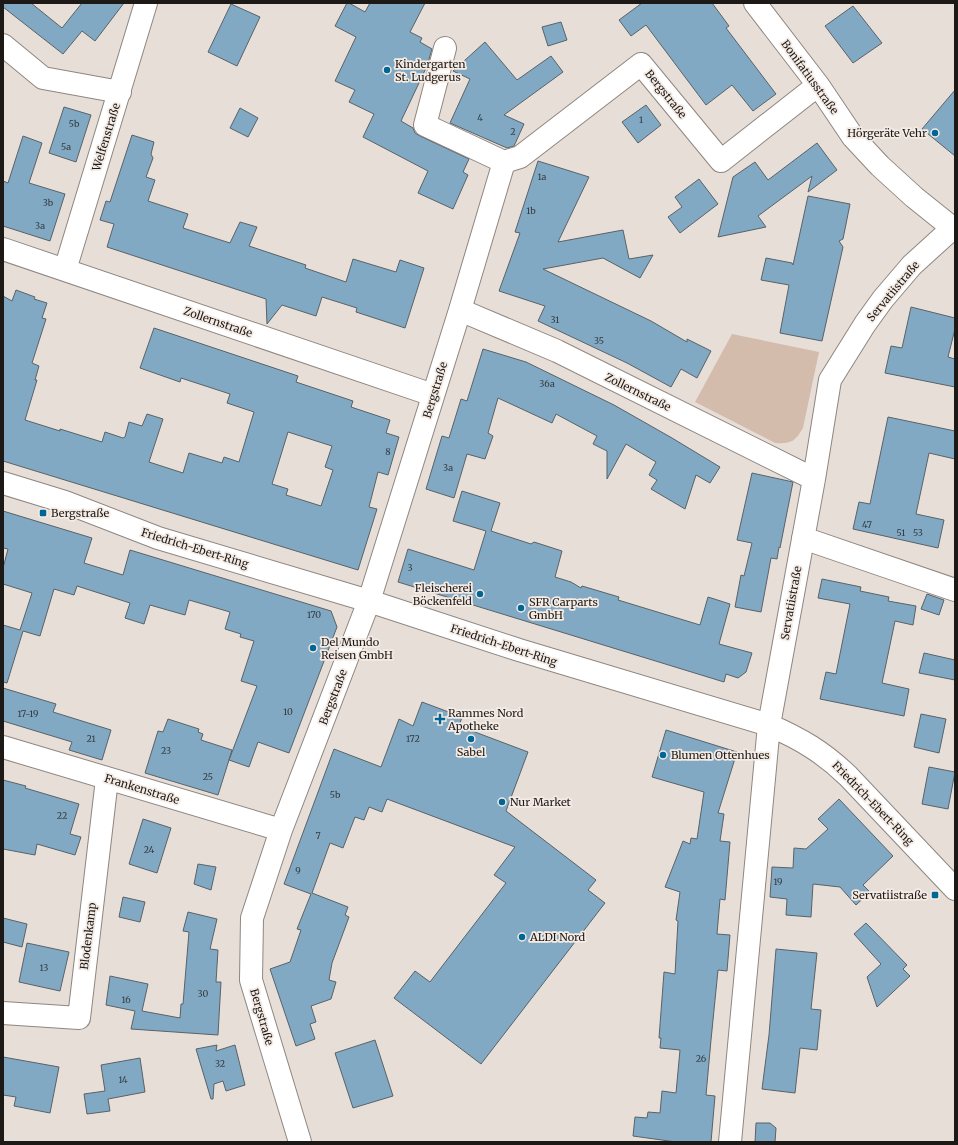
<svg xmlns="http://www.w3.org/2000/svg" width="958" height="1145" font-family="Merriweather,serif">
	<rect width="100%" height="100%" fill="#e8ded8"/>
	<path fill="#d4bcac" d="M732 334 819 352 803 428C795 442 790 444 775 443L695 402Z"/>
	<path fill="#81a9c3" stroke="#596267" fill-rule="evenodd" d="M3 3H31L62 28 82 3H124L95 41 82 31 63 54 3 7Z
		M347 3H349L365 12 370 3H425L410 32 422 38 420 42 432 49 427 66 401 121 413 128 415 133 420 136 469 159 463 172 468 175 453 209 418 193 428 171 363 137 374 114 349 102 355 90 335 81 356 37 335 26Z
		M642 3H712L729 26 726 28 776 94 753 111 732 85 706 105 646 25 631 36 619 20Z
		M231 4 260 17 237 66 208 52Z
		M853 6 882 43 853 63 825 26Z
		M561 22 567 40 548 46 542 27Z
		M485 42 517 80 551 56 563 72 504 115 524 124 514 146 507 148 450 123 470 79 453 71Z
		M955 90V156L922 129Z
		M646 105 661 125 638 143 622 122Z
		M64 107 91 115 76 162 49 153Z
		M240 108 258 118 248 137 230 128Z
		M132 135 154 142 151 154 153 158 146 177 155 180 148 201 188 214 183 228 230 243 240 222 257 227 249 246 306 265 305 268 346 282 353 259 396 272 400 260 424 268 405 328 356 312 357 308 322 297 316 316 282 305 267 324 266 299 107 247 114 224 100 220 106 201 110 202Z
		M23 136 42 143 29 183 65 194 50 241 3 226V181L8 183Z
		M817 143 837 170 808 192 812 176 758 216 766 227 718 237 733 177 755 162 768 180Z
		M538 161 589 177 558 242 623 230 629 259 653 255 640 278 603 258 543 269 651 321 687 342V339L711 351 697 378 681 369 671 387 627 363 538 321 545 306 499 291 520 233 515 232Z
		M699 179 718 204 680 233 668 217 682 207 675 197Z
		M808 196 850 204 843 239 839 241 843 247 822 341 780 333 789 285 761 280 766 258 792 263 793 265Z
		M16 290 35 297 34 299 47 303 42 318 46 319 32 363 39 366 35 380H37L25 420 60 431V429L102 442 105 432 123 438 125 437 129 422 142 426 147 414 163 419 149 462 183 473 189 453 222 463 224 457 239 462 254 412 227 403 230 394 181 378 180 382 140 368 154 328 298 376 296 382 353 401 351 407 390 420 386 433 399 437 388 475 378 472 369 507 377 509 358 570 3 461V296L12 301ZM288 432 332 446 325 467 333 470 321 506 286 495 288 489 272 484Z
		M911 307 955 318V329L948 357 955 359V387L885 373 891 346 902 348Z
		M483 349 526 362 571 384 614 405 672 438 720 467 710 483 696 475 685 509 651 489 657 480 649 475 656 462 626 444 607 479V451L593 444 597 436 556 414 552 423 498 398 488 433 493 436 485 459 467 454 454 498 426 489 442 436 449 438 461 399 467 401Z
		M888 417 955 431V459L929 453 916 514 944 520 938 548 853 529 859 502 870 504Z
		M752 473 793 482 780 548 779 547 777 559 771 558 761 612 735 607 741 575 744 576 752 543 737 540Z
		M462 491 500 503 491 531 531 544 534 542 562 551 555 577 571 582 581 588 582 586 619 597 618 600 700 625 708 597 730 604 719 644 752 653 746 672 738 678 726 674 724 682 398 582 408 549 474 570 486 531 453 521Z
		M3 511 92 538 84 563 123 575 130 550 331 611 337 627 289 753 258 742 249 767 229 760 218 795 145 773 158 731 163 732 168 719 199 729 198 732 203 734 201 740 232 750 229 760 257 686 241 681 254 641 240 637 241 634 225 629 230 612 189 600 185 615 150 605 144 624 125 618 130 603 77 586 74 595 54 589 40 636 23 631 7 683 3 682V625L20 630 32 593 3 584V568L8 549 3 548Z
		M822 579 861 587 860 591 889 597 888 601 916 606 913 625 895 621 882 683 909 689 904 716 820 699 826 672 836 674 850 604 818 598Z
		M927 594 944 600 939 615 921 609Z
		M924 653 955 660V680L919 673Z
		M3 688 56 704 53 712 111 730 102 760 69 750 72 742 3 721Z
		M422 702 462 717 459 726 528 752 506 811 596 880 588 890 605 903 481 1064 394 998 415 971 430 982 506 883 494 875 515 847 387 799 382 812 369 807 364 820 355 817 343 848 330 843 312 893 348 907 345 915 349 917 332 963 329 980 336 982 331 999 311 1006 316 1022 310 1024 315 1039 296 1046 270 969 290 962 301 930 297 929 311 894 284 884 334 749 381 767 399 719 413 726Z
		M921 714 946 719 939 753 914 747Z
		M666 730 737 752 718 813 724 814 720 841 730 842 725 900 720 899 717 934 730 935 727 971 718 970 711 1040 706 1095 715 1096 711 1142H676L633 1136 635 1117 647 1118 648 1112 660 1113 662 1091 676 1093 680 1050 660 1048 661 1038H659L664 972 675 974 678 921 676 920 680 892 665 887 683 841 690 844 691 838 697 839 704 792 652 777Z
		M929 767 955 772 948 809 922 804Z
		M3 780 26 786 25 788 79 804 70 834 81 837 75 855 37 844 35 855 3 849Z
		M839 799 893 856 863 885 870 892 856 905 840 887 813 884 811 917 786 915 787 899 770 897 772 867 793 868 794 848 806 849 828 829 818 819Z
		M143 819 171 828 157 873 129 864Z
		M198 864 216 867 211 890 194 884Z
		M123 897 145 902 140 922 119 917Z
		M188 912 217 919 210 949 218 950 216 982H221L218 1035 131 1029 135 1011 106 1005 110 976 148 984 142 1011 180 1018 181 1004H183L189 932 183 931Z
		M3 918 27 924 22 947 3 942Z
		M866 923 907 965 903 969 910 976 877 1007 867 977 881 964 854 934Z
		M27 943 69 952 60 991 19 982Z
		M776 949 817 953 811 1009 821 1010 817 1050 800 1048 795 1093 762 1089 769 1035Z
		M375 1040 393 1096 353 1108 335 1053Z
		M217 1045 216 1051 235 1045 245 1085 226 1091 223 1081 214 1084 213 1099H211L196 1049Z
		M3 1057 59 1067 50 1113 14 1106 16 1097 3 1095Z
		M140 1058 145 1092 108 1099 110 1111 87 1114 84 1094 105 1091 101 1065Z
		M756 1123H770L776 1128 775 1142H755Z"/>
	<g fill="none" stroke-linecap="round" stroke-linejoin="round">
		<g stroke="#8f8680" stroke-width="24">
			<path id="minor" d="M755 3 818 85 853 137 880 166 914 197 955 230
				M3 45 43 78 120 92
				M445 48 425 125 504 162
				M3 249 433 395
				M65 270 146 3
				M460 310 557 351 814 479
				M3 483 65 502 158 538 369 601 519 650 769 725C801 739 823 752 848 776L955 889
				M803 538 955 590
				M3 747 281 830
				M3 1013 79 1018 107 779
				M300 1142 251 980 252 918 281 830 369 601 460 310 504 162 520 157 641 64 721 161 818 85
				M730 1142 769 725 814 479 830 380 865 324 883 299 912 265 955 226"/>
		</g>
		<use href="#minor" stroke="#fff" stroke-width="22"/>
	</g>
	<g fill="#006795" stroke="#f5ebe5" stroke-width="1.5">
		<circle cx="387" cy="70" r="4"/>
		<circle cx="935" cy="133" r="4"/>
		<rect x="39" y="509" width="8" height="8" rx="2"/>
		<circle cx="480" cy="594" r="4"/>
		<circle cx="521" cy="608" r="4"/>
		<circle cx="313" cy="648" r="4"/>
		<path d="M438 713h4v4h4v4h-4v4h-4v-4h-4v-4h4z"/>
		<circle cx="471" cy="739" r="4"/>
		<circle cx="663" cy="755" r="4"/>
		<circle cx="502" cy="802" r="4"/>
		<rect x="931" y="891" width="8" height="8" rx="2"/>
		<circle cx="522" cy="937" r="4"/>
	</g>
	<g text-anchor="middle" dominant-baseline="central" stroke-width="3.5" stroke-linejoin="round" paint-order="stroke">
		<g font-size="9" fill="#353d42">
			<text x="480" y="117">4</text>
			<text x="641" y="119">1</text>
			<text x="74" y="123">5b</text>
			<text x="513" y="131">2</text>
			<text x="66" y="146">5a</text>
			<text x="542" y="176">1a</text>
			<text x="48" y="202">3b</text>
			<text x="531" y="210">1b</text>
			<text x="40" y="225">3a</text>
			<text x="555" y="319">31</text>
			<text x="599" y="340">35</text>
			<text x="547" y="383">36a</text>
			<text x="388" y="451">8</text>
			<text x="448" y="467">3a</text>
			<text x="867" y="524">47</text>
			<text x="901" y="532">51</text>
			<text x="918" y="532">53</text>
			<text x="410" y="567">3</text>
			<text x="314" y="614">170</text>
			<text x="288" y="711">10</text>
			<text x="28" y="713">17-19</text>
			<text x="91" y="738">21</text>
			<text x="413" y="738">172</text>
			<text x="166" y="750">23</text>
			<text x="208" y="776">25</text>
			<text x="335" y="794">5b</text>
			<text x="62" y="815">22</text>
			<text x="318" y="835">7</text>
			<text x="149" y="849">24</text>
			<text x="298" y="870">9</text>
			<text x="778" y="881">19</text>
			<text x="44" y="967">13</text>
			<text x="203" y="993">30</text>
			<text x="126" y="999">16</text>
			<text x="701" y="1058">26</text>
			<text x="220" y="1063">32</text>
			<text x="123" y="1079">14</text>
		</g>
		<g font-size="11" fill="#1c1917" stroke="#f5ebe5" text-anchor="start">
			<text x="395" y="64">Kindergarten<tspan x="395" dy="13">St. Ludgerus</tspan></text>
			<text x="927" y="133" text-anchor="end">Hörgeräte Vehr</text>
			<text x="51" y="513">Bergstraße</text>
			<text x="472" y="588" text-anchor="end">Fleischerei<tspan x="472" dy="13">Böckenfeld</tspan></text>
			<text x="529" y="602">SFR Carparts<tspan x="529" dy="13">GmbH</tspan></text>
			<text x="321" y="642">Del Mundo<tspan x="321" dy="13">Reisen GmbH</tspan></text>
			<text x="448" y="713">Rammes Nord<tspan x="448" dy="13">Apotheke</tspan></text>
			<text x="471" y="752" text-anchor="middle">Sabel</text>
			<text x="671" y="755">Blumen Ottenhues</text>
			<text x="510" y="802">Nur Market</text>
			<text x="927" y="895" text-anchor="end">Servatiistraße</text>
			<text x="530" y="937">ALDI Nord</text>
		</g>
		<g font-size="11" fill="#1c1917" stroke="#f5ebe5">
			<text transform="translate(810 77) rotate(54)">Bonifatiusstraße</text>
			<text transform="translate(666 94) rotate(51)">Bergstraße</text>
			<text transform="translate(106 137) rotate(-73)">Welfenstraße</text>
			<text transform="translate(893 291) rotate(-50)">Servatiistraße</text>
			<text transform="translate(218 322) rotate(19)">Zollernstraße</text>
			<text transform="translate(435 390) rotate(-73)">Bergstraße</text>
			<text transform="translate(638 392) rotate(26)">Zollernstraße</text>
			<text transform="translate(195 548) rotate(17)">Friedrich-Ebert-Ring</text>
			<text transform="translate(791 603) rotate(-80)">Servatiistraße</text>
			<text transform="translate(504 645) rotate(18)">Friedrich-Ebert-Ring</text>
			<text transform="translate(333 697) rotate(-69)">Bergstraße</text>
			<text transform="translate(142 789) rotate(17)">Frankenstraße</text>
			<text transform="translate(873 803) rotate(46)">Friedrich-Ebert-Ring</text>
			<text transform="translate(88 936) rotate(-83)">Blodenkamp</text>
			<text transform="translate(262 1017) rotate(74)">Bergstraße</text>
		</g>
	</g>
	<rect width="958" height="1145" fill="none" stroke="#1c1917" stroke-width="8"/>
</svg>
